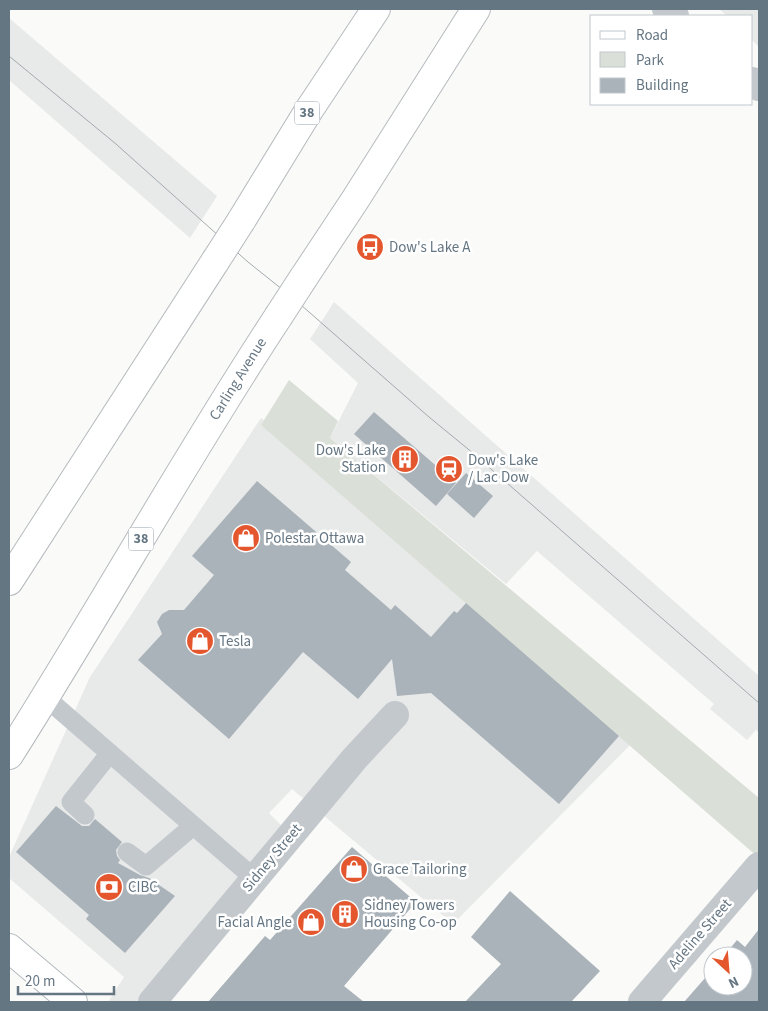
<svg xmlns="http://www.w3.org/2000/svg" width="768" height="1011" font-family="'Source Sans 3',sans-serif">
	<rect width="100%" height="100%" fill="#fafaf8"/>
	<path fill="#e8e9e9" d="M719 9H759V47L752 40V16H727Z
		M9 18 217 196 190 238 9 80Z
		M334 302 759 676V733L756 730 747 740 710 709 714 704 537 551 506 584 330 438 358 383 310 339Z
		M261 418 637 738 453 924 292 789 269 813 290 834 152 1002H108L124 977 9 878V857L90 677Z"/>
	<path fill="#dadfd7" d="M289 380 338 421 330 438 759 798V858L261 425Z"/>
	<path fill="#aab3b9" d="M374 412 456 483 436 506 354 434Z
		M466 473 493 496 474 518 447 494Z
		M257 481 351 562 345 570 391 610 395 605 431 637 454 611 457 613 466 603 619 736 559 804 431 693 397 696 392 659 358 699 303 652 229 739 138 660 162 634 157 622 162 614 169 610H184L214 575 192 556Z
		M56 806 82 826H89L95 819 122 842 116 850 117 856 120 860 118 863 140 875 149 878 175 896 125 953 86 919 89 915 16 852Z
		M352 847 416 902 344 986 364 1002H208L265 936 270 940Z
		M510 891 600 971 571 1002H465L501 964 471 937Z
		M759 929V1002H684L713 969V986H743V956H724L737 940 745 947Z"/>
	<g fill="none" stroke-linecap="round" stroke-linejoin="round">
		<g stroke="#b3babf" stroke-width="30">
			<path id="secondary" d="M9 948 73 1002"/>
		</g>
		<g stroke="#b5babe" stroke-width="30">
			<path id="primary" d="M241 221 309 110 376 9
				M304 277 355 200 476 9
				M9 581 216 260
				M9 755C101 610 184 460 278 317"/>
		</g>
		<path stroke="#c3c8cc" stroke-width="19" d="M45 697 255 879
			M85 815 71 802 110 753
			M127 852 146 866 193 826"/>
		<path stroke="#c3c8cc" stroke-width="28" d="M666 9 675 16
			M752 81 759 87
			M152 1002 355 758 395 715
			M642 1002 759 866"/>
		<use href="#secondary" stroke="#fff" stroke-width="28"/>
		<use href="#primary" stroke="#fff" stroke-width="28"/>
		<path stroke="#a2aab0" stroke-width="1" d="M9 56 116 144 248 262 293 298 429 417 468 449 759 703"/>
		<g stroke="#b5babe" stroke-width="30" stroke-linecap="butt">
			<path id="primary-bridge" d="M216 260 241 221
				M278 317 304 277"/>
		</g>
		<use href="#primary-bridge" stroke="#fff" stroke-width="28"/>
	</g>
	<defs>
		<g id="bus-disc" transform="scale(1.4375)"><circle r="9.5" fill="#e4572e" stroke="#fff"/><path d="M-5-6H5V4H4V6H2V4H-2V6H-4V4H-5ZM-3.5-4V0h7V-4ZM-3.5 1.2v1.5H-2V1.2ZM2 1.2v1.5H3.5V1.2Z" fill="#fff"/></g>
		<g id="building-disc" transform="scale(1.4375)"><circle r="9.5" fill="#e4572e" stroke="#fff"/><path d="M-4-6H4V6H1V3H-1V6H-4ZM-2.5-4.3h1.7v1.8h-1.7ZM.8-4.3h1.7v1.8H.8ZM-2.5-1h1.7V.8h-1.7ZM.8-1h1.7V.8H.8Z" fill="#fff"/></g>
		<g id="station-disc" transform="scale(1.4375)"><circle r="9.5" fill="#e4572e" stroke="#fff"/><path d="M-3-6H3Q5-6 5-4V2Q5 4 3 4L4.5 6H3L1.5 4h-3L-3 6H-4.5L-3 4Q-5 4-5 2V-4Q-5-6-3-6ZM-3.5-4v3h7v-3ZM-3.5 1v1.5H-2V1ZM2 1v1.5H3.5V1Z" fill="#fff"/></g>
		<g id="shop-disc" transform="scale(1.4375)"><circle r="9.5" fill="#e4572e" stroke="#fff"/><path d="M-5-2.5h2.3a2.7 3.5 0 0 1 5.4 0H5L5.5 6h-11ZM-1.5-2.5h3a1.5 2.3 0 0 0-3 0Z" fill="#fff"/></g>
		<g id="bank-disc" transform="scale(1.4375)"><circle r="9.5" fill="#e4572e" stroke="#fff"/><path d="M-6-4H6V4H-6ZM0-2.3a2.3 2.3 0 1 0 0 4.6a2.3 2.3 0 1 0 0-4.6Z" fill="#fff"/></g>
	</defs>
	<g fill-rule="evenodd">
		<use href="#bus-disc" x="370" y="247"/>
		<use href="#building-disc" x="405" y="459"/>
		<use href="#station-disc" x="449" y="469"/>
		<use href="#shop-disc" x="246" y="538"/>
		<use href="#shop-disc" x="200" y="641"/>
		<use href="#shop-disc" x="354" y="869"/>
		<use href="#bank-disc" x="109" y="887"/>
		<use href="#building-disc" x="345" y="914"/>
		<use href="#shop-disc" x="311" y="922"/>
	</g>
	<g text-anchor="middle" dominant-baseline="central" stroke-width="5" stroke-linejoin="round" paint-order="stroke">
		<g fill="#fff" stroke="#939fa8" stroke-width="1">
			<rect x="294.5" y="101.5" width="25" height="23" rx="4"/>
			<rect x="128.5" y="527.5" width="25" height="23" rx="4"/>
		</g>
		<g font-size="14" font-weight="bold" fill="#657683">
			<text x="307" y="113">38</text>
			<text x="141" y="539">38</text>
		</g>
		<g font-size="15" fill="#657683" stroke="#fff" text-anchor="start">
			<text x="389" y="247">Dow's Lake A</text>
			<text x="386" y="450" text-anchor="end">Dow's Lake<tspan x="386" dy="17">Station</tspan></text>
			<text x="468" y="460">Dow's Lake<tspan x="468" dy="17">/ Lac Dow</tspan></text>
			<text x="265" y="538">Polestar Ottawa</text>
			<text x="219" y="641">Tesla</text>
			<text x="373" y="869">Grace Tailoring</text>
			<text x="128" y="887">CIBC</text>
			<text x="364" y="905">Sidney Towers<tspan x="364" dy="17">Housing Co-op</tspan></text>
			<text x="292" y="922" text-anchor="end">Facial Angle</text>
		</g>
		<g font-size="15" fill="#657683" stroke="#fff">
			<text transform="translate(238 379) rotate(-58)">Carling Avenue</text>
			<text transform="translate(272 858) rotate(-50)">Sidney Street</text>
			<text transform="translate(700 934) rotate(-49)">Adeline Street</text>
		</g>
	</g>
	<rect width="768" height="1011" fill="none" stroke="#657683" stroke-width="20"/>
	<rect x="590" y="15" width="162" height="90" fill="#ffffff" stroke="#c1c8cd"/>
	<rect x="600" y="31" width="25" height="8" fill="#ffffff" stroke="#c1c8cd"/>
	<text x="636" y="40" font-size="15" fill="#657683">Road</text>
	<rect x="600" y="52" width="25" height="15" fill="#dadfd7" stroke="#c1c8cd"/>
	<text x="636" y="65" font-size="15" fill="#657683">Park</text>
	<rect x="600" y="78" width="25" height="15" fill="#aab3b9" stroke="#c1c8cd"/>
	<text x="636" y="90" font-size="15" fill="#657683">Building</text>
	<g transform="translate(728 971) rotate(154)"><circle r="24" fill="#ffffff" stroke="#c1c8cd"/>
	<path d="M0-4L9 19L0 12L-9 19Z" fill="#e4572e"/>
	<text y="-8" font-size="14" font-weight="bold" text-anchor="middle" fill="#657683">N</text>
	</g>
	<path d="M18 986v8h96v-8" fill="none" stroke="#657683" stroke-width="2.5"/>
	<text x="25" y="986" font-size="15" fill="#657683" stroke="#ffffff" stroke-width="4" paint-order="stroke">20 m</text>
</svg>
